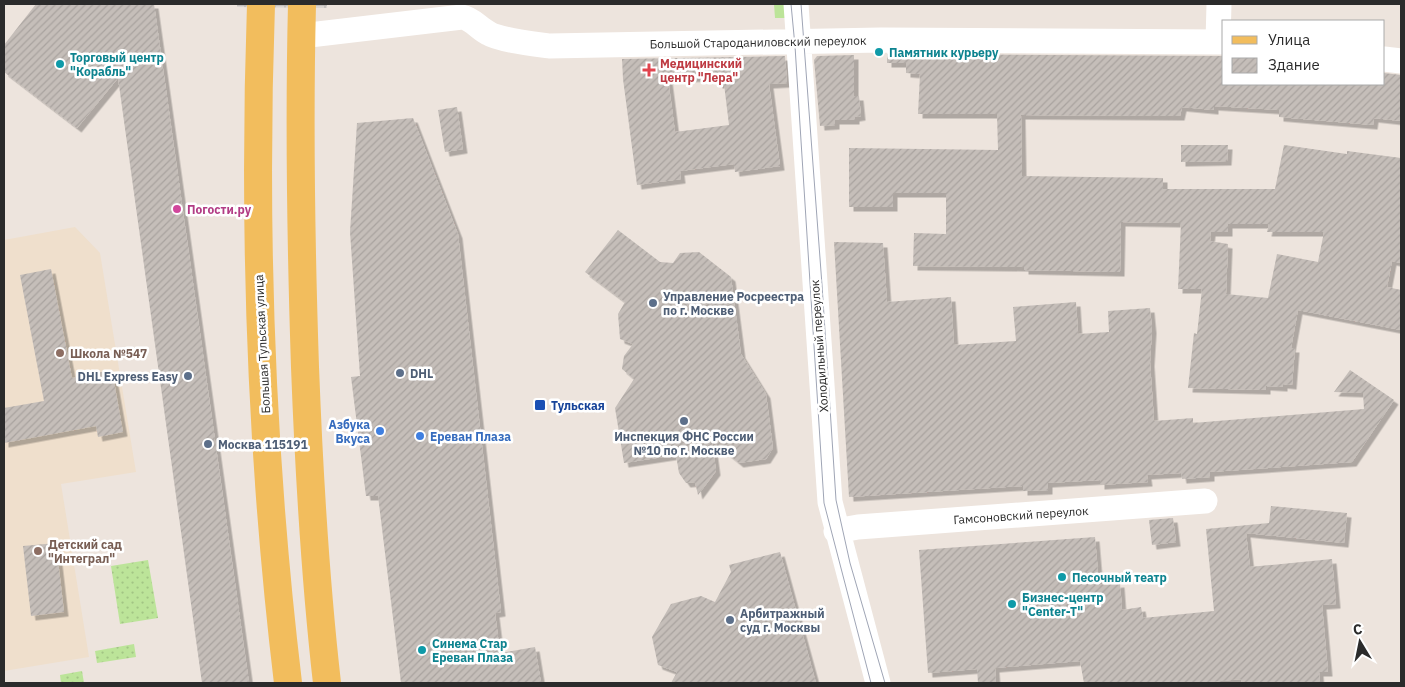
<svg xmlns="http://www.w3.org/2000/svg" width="1405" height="687" font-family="'IBM Plex Sans',sans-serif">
	<defs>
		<pattern id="park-dots" width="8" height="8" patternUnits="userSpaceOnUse" patternTransform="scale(1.25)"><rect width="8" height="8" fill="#bce499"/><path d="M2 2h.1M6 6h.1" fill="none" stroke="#a2c484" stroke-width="1.8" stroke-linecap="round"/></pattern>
		<pattern id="plaza-grid" width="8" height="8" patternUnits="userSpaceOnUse" patternTransform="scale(1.25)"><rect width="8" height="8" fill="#d9d4d0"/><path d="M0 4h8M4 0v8" fill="none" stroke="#bab6b3"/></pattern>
		<pattern id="building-hatch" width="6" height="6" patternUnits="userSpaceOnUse" patternTransform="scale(1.25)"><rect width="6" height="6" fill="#c5beb9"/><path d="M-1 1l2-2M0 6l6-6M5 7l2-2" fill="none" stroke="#a9a39f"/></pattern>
		<filter id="shadow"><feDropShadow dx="4.5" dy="4.5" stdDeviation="0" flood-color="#0004"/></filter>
	</defs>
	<rect width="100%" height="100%" fill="#ede4dd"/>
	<path fill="#efdfcc" d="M75 227 100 253 136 472 61 484 89 657 4 671V240Z"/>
	<path fill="#bce499" d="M774 4H787L789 18H775Z"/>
	<path fill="url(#park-dots)" d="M148 560 158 618 120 624 111 566Z
		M134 644 136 657 97 663 95 651Z
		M82 671 84 683H61L60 675Z"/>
	<path fill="url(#plaza-grid)" d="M237 4H327V8L237 7Z"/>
	<path fill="url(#building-hatch)" fill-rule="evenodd" filter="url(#shadow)" d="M36 4H154L249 683H202L118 78 77 128 4 72V45Z
		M887 54 1224 56V84H1384V73L1401 75V121L1374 118 1373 125 1279 117V110L1214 106V110L1182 107 1180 116 1021 115 1022 176 1163 178V189H1275L1284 145 1347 154V151L1401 158V263L1392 261 1387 287 1401 290V330L1298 310 1291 348H1295L1292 385 1283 384V387L1266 386V390L1188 388 1194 333 1197 334 1202 289H1178L1181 223 1121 222 1120 272 1024 270V267L913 266 914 233 946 234V193H893V207H849V148L998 150 997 114H918L920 74 906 73V63H887ZM1228 224H1269L1267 232H1324L1318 262 1277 254 1268 298 1226 294 1228 244 1210 241 1211 232H1228Z
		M854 55V96H859L861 116 855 117V120H835V125L820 126 814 60 817 56Z
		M785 56 787 83 769 84 780 166 735 172 734 164 680 171 681 179 637 185 623 79 622 59ZM718 77V84H724L729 125 675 132 668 78Z
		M457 107 463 149 445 152 438 110Z
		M413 118 458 234 501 612 495 613 500 653 535 647 541 683H401L378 496H366L351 377 360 376 350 232 357 123Z
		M1181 145H1228L1227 161 1181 162Z
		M618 230 660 262 673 263 680 253 699 252 731 277 741 354 766 394 773 448 766 459 739 463 712 441 716 471 698 495 695 482 686 483 679 473 676 455 624 463 615 408 634 379 622 369 624 356 633 344 620 339 618 314 625 302 585 272Z
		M834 242 883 243 887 302 951 297 954 345 1016 341 1013 307 1076 302 1078 334 1109 332 1108 311 1150 308 1152 329 1150 362 1154 421 1193 418V423L1364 409 1363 393 1334 392 1350 370 1394 400 1352 462 1210 472V477L1182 479 1181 473 1147 475 1148 482 1100 485V480L1048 483V490L1023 491V486L849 497Z
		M51 269 72 378 112 370 123 432 98 437 96 426 4 443V408L44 401 20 275Z
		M1271 506 1347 513 1344 543 1246 533 1250 567 1332 559 1336 604 1322 605 1328 672H1319L1320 683H1242L1241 679 1200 683H1084L1080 661 995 668 996 683H978L977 669 928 673 919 550 1095 537 1099 585 1120 583 1122 610 1141 607 1143 618 1214 611 1206 529 1269 523Z
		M1173 518 1176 542 1152 545 1149 520Z
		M56 543 64 612 31 616 23 546Z
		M780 552 816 683H671L677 672 658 665 652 637 671 604 701 596 715 602 731 572 729 565Z"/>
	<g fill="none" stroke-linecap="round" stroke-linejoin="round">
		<path stroke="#fff" stroke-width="25" d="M796 4 830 502 878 683
			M301 36 462 17C473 19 478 28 488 33 499 40 535 44 549 46L881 40 1224 42
			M1218 41 1219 4
			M1384 59 1401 61
			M836 531 858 527 1205 501"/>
		<path stroke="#f2bd5d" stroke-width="28" d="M261 4C253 230 261 458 288 683
			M302 4C299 125 301 246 305 367 309 472 315 578 327 683"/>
		<path stroke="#9fa5b5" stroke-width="1" d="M791 4 795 46 824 503 871 683
			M801 4 822 285 836 500 850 563 885 683"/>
	</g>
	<g fill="#0f9aa8" stroke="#fff" stroke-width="2">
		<circle cx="879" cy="52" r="5"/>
		<circle cx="60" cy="64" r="5"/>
		<circle cx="1062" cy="577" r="5"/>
		<circle cx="1012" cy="604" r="5"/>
		<circle cx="422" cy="650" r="5"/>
	</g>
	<path fill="#e0444e" stroke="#fff" stroke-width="2" d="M646.5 62.5h5v5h5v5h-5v5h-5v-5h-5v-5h5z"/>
	<circle fill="#d1479c" stroke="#fff" stroke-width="2" cx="177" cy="209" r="5"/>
	<g fill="#5c6f8a" stroke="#fff" stroke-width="2">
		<circle cx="653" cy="303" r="5"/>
		<circle cx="400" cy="373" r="5"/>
		<circle cx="188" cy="376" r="5"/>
		<circle cx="684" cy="421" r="5"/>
		<circle cx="208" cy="444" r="5"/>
		<circle cx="730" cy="620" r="5"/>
	</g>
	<g fill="#8d6e63" stroke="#fff" stroke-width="2">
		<circle cx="60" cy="353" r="5"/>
		<circle cx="38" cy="551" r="5"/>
	</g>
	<rect fill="#1a4fb4" stroke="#fff" stroke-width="2" x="534" y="399" width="12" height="12" rx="2.5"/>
	<g fill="#3f7fe0" stroke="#fff" stroke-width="2">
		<circle cx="380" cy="431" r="5"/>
		<circle cx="420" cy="436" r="5"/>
	</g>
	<g text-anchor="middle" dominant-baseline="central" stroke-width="5" stroke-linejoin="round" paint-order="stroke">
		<g font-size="12" fill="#2b2b2b" stroke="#fff">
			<text transform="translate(758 42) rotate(-1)">Большой Староданиловский переулок</text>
			<text transform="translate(262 344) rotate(-93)">Большая Тульская улица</text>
			<text transform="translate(819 346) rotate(-94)">Холодильный переулок</text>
			<text transform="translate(1021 515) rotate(-4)">Гамсоновский переулок</text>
		</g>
		<g font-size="12" font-weight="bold" fill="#0d838f" stroke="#fff" text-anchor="start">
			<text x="889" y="52">Памятник курьеру</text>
			<text x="70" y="57">Торговый центр<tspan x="70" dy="14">"Корабль"</tspan></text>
			<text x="1072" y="577">Песочный театр</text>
			<text x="1022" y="597">Бизнес-центр<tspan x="1022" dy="14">"Center-T"</tspan></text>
			<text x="432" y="643">Синема Стар<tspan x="432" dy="14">Ереван Плаза</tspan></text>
		</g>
		<g font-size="12" font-weight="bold" fill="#be3a42" stroke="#fff" text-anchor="start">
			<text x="660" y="63">Медицинский<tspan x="660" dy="14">центр "Лера"</tspan></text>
		</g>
		<g font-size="12" font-weight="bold" fill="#b23c85" stroke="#fff" text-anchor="start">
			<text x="187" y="209">Погости.ру</text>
		</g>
		<g font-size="12" font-weight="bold" fill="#4e5e75" stroke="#fff" text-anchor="start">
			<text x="663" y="296">Управление Росреестра<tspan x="663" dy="14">по г. Москве</tspan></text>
			<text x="410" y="373">DHL</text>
			<text x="178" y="376" text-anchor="end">DHL Express Easy</text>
			<text x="684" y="436" text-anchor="middle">Инспекция ФНС России<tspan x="684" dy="14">№10 по г. Москве</tspan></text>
			<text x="218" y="444">Москва 115191</text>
			<text x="740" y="613">Арбитражный<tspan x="740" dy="14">суд г. Москвы</tspan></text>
		</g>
		<g font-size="12" font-weight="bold" fill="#785e54" stroke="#fff" text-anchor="start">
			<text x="70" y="353">Школа №547</text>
			<text x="48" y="544">Детский сад<tspan x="48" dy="14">"Интеграл"</tspan></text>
		</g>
		<g font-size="12" font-weight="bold" fill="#164399" stroke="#fff" text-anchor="start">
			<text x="551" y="405">Тульская</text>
		</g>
		<g font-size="12" font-weight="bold" fill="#366cbe" stroke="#fff" text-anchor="end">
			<text x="370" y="424">Азбука<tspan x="370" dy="14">Вкуса</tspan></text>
			<text x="430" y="436" text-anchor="start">Ереван Плаза</text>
		</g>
	</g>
	<rect width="1405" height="687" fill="none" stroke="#2b2b2b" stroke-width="10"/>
	<rect x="1222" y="20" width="162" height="65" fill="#ffffff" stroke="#aaaaaa"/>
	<rect x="1232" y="36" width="25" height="8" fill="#f2bd5d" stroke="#aaaaaa"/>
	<text x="1268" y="45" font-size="15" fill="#2b2b2b">Улица</text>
	<rect x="1232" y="58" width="25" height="15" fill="url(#building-hatch)" stroke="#aaaaaa"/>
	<text x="1268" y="70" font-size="15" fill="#2b2b2b">Здание</text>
	<g transform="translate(1360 642) rotate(350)" stroke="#ffffff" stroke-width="4" paint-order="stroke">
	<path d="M0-4L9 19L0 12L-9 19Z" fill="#2b2b2b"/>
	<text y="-8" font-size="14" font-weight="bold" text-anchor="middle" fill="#2b2b2b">С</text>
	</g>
</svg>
